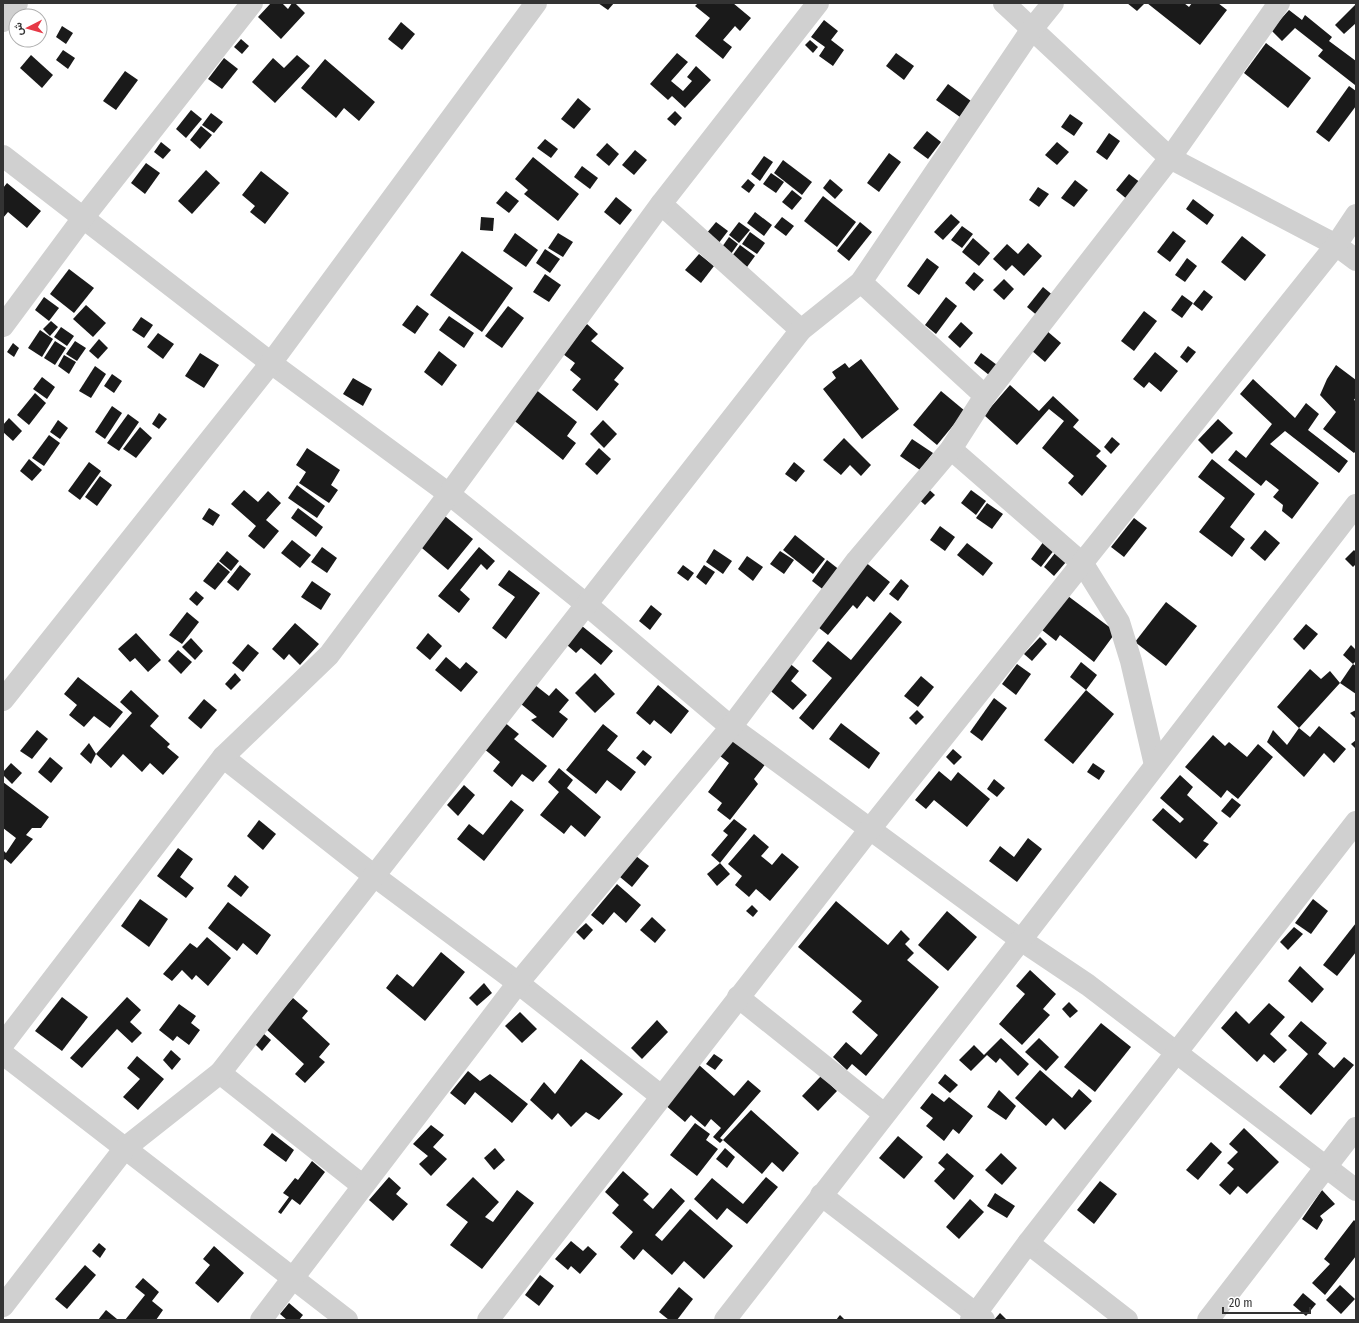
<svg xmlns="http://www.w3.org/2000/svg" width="1359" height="1323" font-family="'Fira Sans Condensed',Vazirmatn,sans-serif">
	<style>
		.building { fill: #1a1a1a }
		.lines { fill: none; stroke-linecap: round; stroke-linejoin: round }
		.street { stroke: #d0d0d0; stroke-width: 22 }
	</style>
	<rect width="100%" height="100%" fill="#fff"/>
	<!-- building -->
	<g class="building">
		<path d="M271 3H282L288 9 292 3H295L305 13 281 39 258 17Z"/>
		<path d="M598 3H614L608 10Z"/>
		<path d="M698 3H733L751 18 740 31 735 26 723 40 732 47 723 59 695 36 710 18 695 6Z"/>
		<path d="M1127 3H1145L1137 11Z"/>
		<path d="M1147 3H1184L1189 7 1192 3H1218L1227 10 1200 45Z"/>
		<path d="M1356 4V23L1344 34 1335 25Z"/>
		<path d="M1289 10 1302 20 1305 15 1332 37 1329 41 1356 61 1355 85 1318 56 1323 50 1295 28 1282 41 1271 30Z"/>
		<path d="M824 20 838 31 831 40 844 50 833 66 819 56 825 47 811 37Z"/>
		<path d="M401 22 415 34 402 50 388 39Z"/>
		<path d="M62 26 73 33 66 44 56 37Z"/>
		<path d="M241 39 249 46 242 54 234 47Z"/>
		<path d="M810 40 818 47 813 53 805 45Z"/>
		<path d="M1266 43 1311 78 1288 108 1244 73Z"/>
		<path d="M63 50 75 58 68 69 56 60Z"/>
		<path d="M677 53 688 62 671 81 683 91 692 81 687 77 696 66 711 80 685 108 672 96 668 100 650 84Z"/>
		<path d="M896 53 914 66 904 80 886 66Z"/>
		<path d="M31 55 53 75 42 88 20 68Z"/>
		<path d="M297 55 310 66 275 103 252 82 273 58 284 68Z"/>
		<path d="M224 58 238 69 222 89 208 79Z"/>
		<path d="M325 59 375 102 359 121 344 108 336 118 301 88Z"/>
		<path d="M125 71 138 80 116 110 103 101Z"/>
		<path d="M948 84 971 101 960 117 936 100Z"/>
		<path d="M1349 86 1356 91V106L1329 142 1316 132Z"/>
		<path d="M578 98 591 109 574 129 561 119Z"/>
		<path d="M191 110 202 119 186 138 176 129Z"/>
		<path d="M675 111 682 118 675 126 667 119Z"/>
		<path d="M211 113 223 122 214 133 202 125Z"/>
		<path d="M1070 114 1083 123 1074 136 1061 127Z"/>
		<path d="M201 126 212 135 200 149 190 140Z"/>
		<path d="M927 131 941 142 928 159 913 148Z"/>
		<path d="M1109 133 1120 141 1107 160 1096 152Z"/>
		<path d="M545 139 558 149 551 158 537 148Z"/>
		<path d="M161 142 171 150 163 159 154 152Z"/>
		<path d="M1057 142 1069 152 1057 165 1045 155Z"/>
		<path d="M607 143 619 154 609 166 596 155Z"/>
		<path d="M635 150 647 160 634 175 622 165Z"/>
		<path d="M889 153 901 162 879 192 867 183Z"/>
		<path d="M764 156 773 162 760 181 751 174Z"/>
		<path d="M533 157 579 194 558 221 524 194 528 190 515 179Z"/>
		<path d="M783 160 812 182 802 195 774 173Z"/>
		<path d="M146 163 160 173 145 194 131 183Z"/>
		<path d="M582 166 598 178 590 189 574 177Z"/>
		<path d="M206 170 220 183 192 214 178 201Z"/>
		<path d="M261 171 289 193 265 224 250 212 255 206 242 195Z"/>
		<path d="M771 173 784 182 776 193 763 184Z"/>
		<path d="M1129 174 1141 183 1128 200 1116 190Z"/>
		<path d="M748 179 755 185 749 193 741 187Z"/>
		<path d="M830 179 843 190 835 199 823 188Z"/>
		<path d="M1075 180 1088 190 1074 207 1061 198Z"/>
		<path d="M7 183 41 211 27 228 8 212 3 218V188Z"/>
		<path d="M1038 187 1049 194 1039 207 1029 200Z"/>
		<path d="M792 190 802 198 792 210 782 202Z"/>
		<path d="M506 191 519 201 509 213 496 203Z"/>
		<path d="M823 196 856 222 837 247 804 221Z"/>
		<path d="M616 197 632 210 620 225 604 212Z"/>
		<path d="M1193 199 1214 215 1207 225 1186 209Z"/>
		<path d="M755 212 772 225 764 236 747 223Z"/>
		<path d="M951 214 960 222 943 240 934 232Z"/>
		<path d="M481 217 494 218 493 231 480 230Z"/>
		<path d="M782 217 794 226 786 236 774 227Z"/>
		<path d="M716 222 728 231 718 244 706 234Z"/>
		<path d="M739 222 750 230 739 243 729 235Z"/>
		<path d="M860 222 872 232 849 261 837 251Z"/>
		<path d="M962 226 973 234 962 248 951 240Z"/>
		<path d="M1173 231 1186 241 1170 262 1157 252Z"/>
		<path d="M750 232 765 243 757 254 742 244Z"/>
		<path d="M515 233 538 250 526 267 503 251Z"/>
		<path d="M558 233 573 242 563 257 548 248Z"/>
		<path d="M1242 236 1266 255 1245 281 1221 262Z"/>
		<path d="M729 237 738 244 731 254 722 247Z"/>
		<path d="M973 238 990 253 979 266 962 252Z"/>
		<path d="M1028 243 1042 256 1024 276 1012 265 1006 271 993 259 1007 244 1018 254Z"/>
		<path d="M740 245 755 256 747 267 732 256Z"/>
		<path d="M545 249 560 259 550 273 536 263Z"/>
		<path d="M462 251 513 288 482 332 430 295Z"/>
		<path d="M699 254 714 266 701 283 685 270Z"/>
		<path d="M927 258 939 267 919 295 907 286Z"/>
		<path d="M1187 258 1197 266 1185 282 1175 275Z"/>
		<path d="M69 269 94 288 74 313 50 294Z"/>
		<path d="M974 272 984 280 974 291 965 283Z"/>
		<path d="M545 274 561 285 549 302 533 292Z"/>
		<path d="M1004 279 1014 289 1004 300 993 290Z"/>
		<path d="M1043 287 1055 297 1039 317 1027 307Z"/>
		<path d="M1204 290 1213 297 1202 311 1193 304Z"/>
		<path d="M1182 295 1193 303 1182 318 1171 310Z"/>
		<path d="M44 297 59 308 49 321 35 310Z"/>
		<path d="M946 297 957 306 936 334 925 325Z"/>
		<path d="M86 305 106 323 93 337 73 319Z"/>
		<path d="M417 305 429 314 415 334 402 325Z"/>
		<path d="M508 306 524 318 502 348 485 336Z"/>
		<path d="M1144 311 1157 321 1134 351 1121 341Z"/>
		<path d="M449 316 474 333 464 348 439 330Z"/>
		<path d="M141 317 153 325 144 338 132 330Z"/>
		<path d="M51 321 58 327 50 336 43 329Z"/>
		<path d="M961 322 973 333 960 348 948 337Z"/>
		<path d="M587 324 598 334 591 341 624 368 614 380 619 384 597 411 572 390 581 379 570 370 575 363 563 354Z"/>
		<path d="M61 327 74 336 67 346 54 337Z"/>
		<path d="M40 330 53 339 42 357 28 348Z"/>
		<path d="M1047 331 1061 343 1045 362 1031 350Z"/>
		<path d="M158 333 174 344 163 359 147 347Z"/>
		<path d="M99 339 108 348 98 359 89 351Z"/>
		<path d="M55 341 66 348 55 365 44 358Z"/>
		<path d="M75 341 86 348 77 361 66 354Z"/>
		<path d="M13 343 19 348 14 357 7 352Z"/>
		<path d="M1188 346 1196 352 1187 363 1180 357Z"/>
		<path d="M439 351 457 365 442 386 424 372Z"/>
		<path d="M1155 352 1178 371 1161 392 1149 382 1144 388 1133 379Z"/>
		<path d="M200 353 219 365 204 388 185 376Z"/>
		<path d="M981 353 997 365 989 375 974 363Z"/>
		<path d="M64 355 76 362 69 374 58 366Z"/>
		<path d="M861 359 899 409 862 439 823 389 836 378 832 372 845 363 849 368Z"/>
		<path d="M1336 365 1356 380V397L1354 400 1356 401V451L1354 453 1323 429 1336 412 1320 395 1327 379Z"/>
		<path d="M95 366 106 374 91 398 79 391Z"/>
		<path d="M112 374 122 381 114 393 104 386Z"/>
		<path d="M42 377 55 387 47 399 33 389Z"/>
		<path d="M353 378 372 389 363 406 343 394Z"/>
		<path d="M1253 379 1295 418 1306 403 1319 414 1308 430 1348 461 1339 473 1285 431 1270 444 1319 483 1292 519 1282 511 1283 505 1273 497 1279 490 1266 480 1261 486 1228 460 1236 450 1246 458 1272 424 1240 394Z"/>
		<path d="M1010 385 1039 411 1053 396 1079 420 1073 427 1101 451 1096 456 1107 466 1082 496 1068 483 1074 476 1042 448 1064 421 1049 409 1017 445 984 415Z"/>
		<path d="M535 389 577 422 567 436 576 443 563 460 511 418Z"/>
		<path d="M941 391 965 411 937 445 913 425Z"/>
		<path d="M35 393 46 403 29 425 17 415Z"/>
		<path d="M112 406 122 413 105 439 95 432Z"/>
		<path d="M159 413 167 419 159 429 152 424Z"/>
		<path d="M128 414 139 422 119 451 107 443Z"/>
		<path d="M9 418 22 431 13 441 3 432V425Z"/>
		<path d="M1218 419 1233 433 1212 454 1198 440Z"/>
		<path d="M58 420 68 428 60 439 50 432Z"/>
		<path d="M603 420 617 434 604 448 590 434Z"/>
		<path d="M140 427 152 438 136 458 123 449Z"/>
		<path d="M49 435 60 443 44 466 32 458Z"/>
		<path d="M1112 437 1120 444 1111 454 1104 447Z"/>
		<path d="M844 438 871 465 861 476 850 465 841 475 823 460Z"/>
		<path d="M912 439 933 453 920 470 900 456Z"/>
		<path d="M307 448 340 470 331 485 338 490 329 503 299 483 306 472 296 465Z"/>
		<path d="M599 448 611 459 597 475 585 464Z"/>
		<path d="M29 459 42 470 32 481 20 471Z"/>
		<path d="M1212 459 1255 494 1230 527 1245 539 1232 557 1199 532 1225 498 1198 477Z"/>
		<path d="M89 462 101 471 80 500 68 491Z"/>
		<path d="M794 462 805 471 796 482 785 474Z"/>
		<path d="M100 476 112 485 97 506 85 497Z"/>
		<path d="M297 485 325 506 317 518 288 498Z"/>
		<path d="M924 485 935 495 925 505 915 496Z"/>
		<path d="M244 490 258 502 268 491 281 503 266 520 279 531 264 549 248 536 256 526 231 504Z"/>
		<path d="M971 490 986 501 976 515 961 503Z"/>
		<path d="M987 503 1003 514 992 529 976 518Z"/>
		<path d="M209 508 220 515 213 526 202 519Z"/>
		<path d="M298 508 323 527 316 537 291 518Z"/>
		<path d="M440 512 473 539 448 570 416 543Z"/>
		<path d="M1134 518 1147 528 1124 557 1111 547Z"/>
		<path d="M940 526 955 537 945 551 930 540Z"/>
		<path d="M1265 530 1280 543 1265 561 1250 548Z"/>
		<path d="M795 535 825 559 813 574 783 550Z"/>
		<path d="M292 540 311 555 300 568 281 553Z"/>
		<path d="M1044 541 1055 549 1041 567 1031 559Z"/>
		<path d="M967 543 993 563 983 576 957 555Z"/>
		<path d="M322 547 337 558 327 573 311 562Z"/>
		<path d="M479 547 495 561 487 570 481 564 460 590 470 599 459 613 438 596Z"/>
		<path d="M714 549 732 561 723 574 706 562Z"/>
		<path d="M1354 550 1356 552V564L1353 567 1345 559Z"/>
		<path d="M227 551 239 561 231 571 219 561Z"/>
		<path d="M780 551 794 560 784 574 770 564Z"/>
		<path d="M1055 553 1066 562 1054 576 1044 567Z"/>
		<path d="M747 556 763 567 753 581 738 569Z"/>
		<path d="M827 560 841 571 825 591 812 581Z"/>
		<path d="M864 561 890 582 874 602 867 596 857 609 853 605 828 635 814 624Z"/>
		<path d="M218 562 230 572 215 590 203 581Z"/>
		<path d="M240 565 251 574 238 591 227 582Z"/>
		<path d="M683 565 694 573 688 581 677 573Z"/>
		<path d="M704 565 715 572 706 585 696 577Z"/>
		<path d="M509 570 540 593 506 639 492 628 515 597 498 585Z"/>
		<path d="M901 579 909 586 898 601 889 594Z"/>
		<path d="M312 581 331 594 321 610 301 597Z"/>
		<path d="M196 591 204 598 197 606 189 599Z"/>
		<path d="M1068 596 1116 632 1094 662 1060 635 1056 641 1042 630Z"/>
		<path d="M1166 602 1197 626 1166 666 1135 642Z"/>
		<path d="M651 605 662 614 650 630 639 621Z"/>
		<path d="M187 612 199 622 182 644 169 635Z"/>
		<path d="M890 612 902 622 813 730 799 718 832 678 812 661 828 641 851 660Z"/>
		<path d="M295 623 319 644 300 665 289 654 284 660 272 649Z"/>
		<path d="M1306 624 1318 634 1304 650 1293 639Z"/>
		<path d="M582 626 613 651 601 665 581 648 576 653 567 645Z"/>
		<path d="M136 633 161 660 148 672 135 658 130 662 118 649Z"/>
		<path d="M428 633 442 646 430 660 416 648Z"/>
		<path d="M1040 637 1047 644 1032 661 1024 654Z"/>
		<path d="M191 638 203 651 195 660 182 647Z"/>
		<path d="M248 644 259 653 243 672 232 663Z"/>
		<path d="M1351 645 1356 650V661L1353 664 1343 655Z"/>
		<path d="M178 650 192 662 181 674 168 661Z"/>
		<path d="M446 657 460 669 466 662 478 672 461 692 435 670Z"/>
		<path d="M788 662 799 671 791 681 807 695 793 710 766 687Z"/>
		<path d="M1081 662 1097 675 1086 690 1070 677Z"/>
		<path d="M1017 664 1031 674 1016 695 1002 684Z"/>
		<path d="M1353 664 1356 666V694L1340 683Z"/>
		<path d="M1310 669 1321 679 1330 671 1340 683 1299 728 1310 737 1319 726 1346 749 1334 763 1324 753 1304 777 1267 742 1273 730 1287 745 1299 728 1277 707Z"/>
		<path d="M235 673 241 680 231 690 225 684Z"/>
		<path d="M595 673 615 694 595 713 575 693Z"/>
		<path d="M921 676 934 687 918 707 904 696Z"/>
		<path d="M78 677 123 712 110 728 94 716 84 727 69 715 77 705 64 694Z"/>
		<path d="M535 685 549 696 556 688 569 700 559 712 568 719 553 738 531 720 537 717 521 704Z"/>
		<path d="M658 685 689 711 671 734 654 720 650 725 636 713Z"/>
		<path d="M131 690 159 716 150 726 170 744 167 747 179 757 163 775 150 763 142 772 123 754 111 768 96 754 132 713 120 702Z"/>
		<path d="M1086 690 1114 714 1073 764 1044 740Z"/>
		<path d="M994 698 1007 708 982 741 970 732Z"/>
		<path d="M204 699 217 710 201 729 188 718Z"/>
		<path d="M917 710 924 717 916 725 909 718Z"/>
		<path d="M1356 710V719L1350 713Z"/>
		<path d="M504 722 519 734 514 739 547 766 533 782 522 774 512 787 493 771 500 762 483 748Z"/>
		<path d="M841 723 880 753 869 769 829 739Z"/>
		<path d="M603 724 618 736 607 750 636 772 621 791 607 780 596 794 566 770Z"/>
		<path d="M37 730 48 739 32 759 20 751Z"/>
		<path d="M1213 735 1225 746 1229 742 1247 757 1258 744 1273 757 1238 799 1227 790 1221 798 1185 767Z"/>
		<path d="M734 737 767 762 754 779 758 784 730 820 717 810 722 803 708 792 729 763 720 756Z"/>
		<path d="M1356 740V749L1351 744Z"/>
		<path d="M89 743 96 754 91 764 80 754Z"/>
		<path d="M953 749 962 757 954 765 946 757Z"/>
		<path d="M643 750 652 757 645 766 636 758Z"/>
		<path d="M50 757 63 768 51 783 38 772Z"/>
		<path d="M11 763 22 773 12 784 3 775V772Z"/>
		<path d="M1093 763 1105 771 1099 780 1087 772Z"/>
		<path d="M559 768 573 780 567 788 601 817 585 837 571 825 564 834 540 815 559 792 548 782Z"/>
		<path d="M939 771 951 781 958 772 990 799 967 827 934 800 926 809 915 800Z"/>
		<path d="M1180 775 1193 787 1187 795 1218 823 1203 841 1209 844 1196 859 1152 820 1163 808 1180 823 1184 819 1160 798Z"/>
		<path d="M994 779 1005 788 997 797 987 789Z"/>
		<path d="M3 782 49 817 41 828H32L26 835 33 839 11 864 5 859 3 862V850L6 853 16 838 3 828Z"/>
		<path d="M464 785 475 795 458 816 447 805Z"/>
		<path d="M1232 798 1241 805 1230 818 1221 811Z"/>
		<path d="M511 800 524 810 484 861 457 839 469 824 483 835Z"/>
		<path d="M734 819 747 829 720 863 711 855 728 835 723 831Z"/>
		<path d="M259 820 276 834 263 850 247 836Z"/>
		<path d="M754 834 769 847 761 856 772 865 782 853 799 867 770 901 756 889 749 897 735 885 742 876 728 864Z"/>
		<path d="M1028 838 1042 849 1017 882 989 861 1000 846 1014 857Z"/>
		<path d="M178 848 193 859 180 877 194 888 186 898 157 876Z"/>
		<path d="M636 856 649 866 632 887 620 877Z"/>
		<path d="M720 863 730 874 717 886 707 874Z"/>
		<path d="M235 875 249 887 241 897 227 886Z"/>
		<path d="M617 884 641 905 626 923 614 912 603 925 591 915Z"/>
		<path d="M140 899 168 919 149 947 121 926Z"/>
		<path d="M1313 899 1328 911 1311 934 1295 923Z"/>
		<path d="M836 901 888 945 901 930 910 939 905 944 914 953 907 960 939 987 866 1076 852 1064 847 1070 833 1057 846 1042 861 1055 878 1035 852 1012 862 1001 798 947Z"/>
		<path d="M228 902 271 935 257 955 243 943 237 951 208 928Z"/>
		<path d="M752 905 758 911 753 917 746 911Z"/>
		<path d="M947 911 977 937 948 971 918 945Z"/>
		<path d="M652 917 666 930 655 943 640 930Z"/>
		<path d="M586 923 593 930 584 940 576 932Z"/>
		<path d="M1356 923V952L1337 976 1323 965Z"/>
		<path d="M1294 927 1303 934 1288 950 1280 942Z"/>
		<path d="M207 937 231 958 208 986 196 975 192 980 182 970 172 981 163 974 190 943 197 948Z"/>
		<path d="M441 952 465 972 425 1021 386 988 397 974 413 987Z"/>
		<path d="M1300 966 1324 989 1312 1003 1288 981Z"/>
		<path d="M1030 970 1056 994 1043 1009 1050 1015 1022 1045 999 1024 1025 994 1016 986Z"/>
		<path d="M484 983 492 993 477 1006 469 998Z"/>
		<path d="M62 997 88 1017 62 1051 35 1031Z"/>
		<path d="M127 997 141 1010 130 1022 142 1033 132 1043 117 1029 82 1068 70 1058Z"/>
		<path d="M293 998 308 1011 302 1018 330 1044 319 1057 325 1062 305 1083 295 1074 304 1064 265 1028Z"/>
		<path d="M1069 1002 1078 1011 1070 1018 1062 1009Z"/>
		<path d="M1269 1003 1285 1017 1270 1034 1287 1050 1274 1063 1264 1054 1257 1062 1221 1028 1236 1011 1249 1024Z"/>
		<path d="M179 1004 196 1016 191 1023 200 1030 189 1045 177 1036 173 1041 159 1030Z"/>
		<path d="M520 1012 537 1029 522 1043 505 1026Z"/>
		<path d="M657 1020 668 1032 642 1059 631 1048Z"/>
		<path d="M1301 1021 1327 1043 1318 1054 1334 1068 1344 1057 1354 1065 1311 1115 1279 1087 1308 1054 1288 1036Z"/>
		<path d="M1101 1023 1131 1047 1095 1092 1064 1067Z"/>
		<path d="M264 1034 271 1040 262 1051 255 1044Z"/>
		<path d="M1001 1038 1029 1064 1018 1076 1000 1058 996 1063 987 1055 971 1071 959 1060 974 1045 984 1055Z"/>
		<path d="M1039 1038 1059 1057 1046 1071 1025 1052Z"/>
		<path d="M171 1050 181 1059 172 1070 163 1060Z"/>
		<path d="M714 1054 723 1060 715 1070 706 1064Z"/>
		<path d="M137 1056 164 1079 138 1110 123 1097 140 1079 127 1068Z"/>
		<path d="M581 1059 623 1094 599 1120 586 1112 571 1127 558 1113 552 1120 530 1100 544 1082 555 1094Z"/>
		<path d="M699 1065 734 1096 748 1080 761 1091 720 1138 723 1140 720 1143 713 1137 721 1128 711 1119 705 1127 691 1115 685 1122 664 1104Z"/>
		<path d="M1040 1070 1072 1098 1079 1089 1092 1101 1065 1130 1053 1118 1046 1126 1015 1098Z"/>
		<path d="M468 1071 480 1081 490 1074 528 1104 512 1123 475 1092 465 1105 450 1093Z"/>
		<path d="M945 1074 958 1085 950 1093 938 1083Z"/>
		<path d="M821 1076 837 1091 818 1111 802 1096Z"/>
		<path d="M999 1090 1016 1106 1006 1120 987 1107Z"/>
		<path d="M932 1093 944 1102 949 1097 973 1116 959 1134 953 1129 944 1141 926 1126 933 1118 920 1108Z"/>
		<path d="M751 1110 799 1153 783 1172 772 1162 762 1174 723 1140Z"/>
		<path d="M695 1123 710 1134 706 1140 718 1149 697 1176 670 1155Z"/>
		<path d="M431 1125 444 1135 433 1147 447 1159 431 1176 419 1164 428 1156 413 1144Z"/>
		<path d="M1244 1128 1279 1162 1247 1194 1238 1186 1230 1195 1219 1185 1234 1169 1227 1163 1238 1152 1229 1144Z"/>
		<path d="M272 1133 294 1150 286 1162 263 1145Z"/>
		<path d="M898 1136 923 1157 904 1179 879 1158Z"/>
		<path d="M1211 1142 1222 1152 1198 1180 1186 1170Z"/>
		<path d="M495 1148 505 1160 494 1170 484 1158Z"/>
		<path d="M725 1148 735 1157 727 1168 716 1159Z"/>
		<path d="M947 1153 974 1176 954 1200 934 1181 945 1169 938 1163Z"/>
		<path d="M1001 1153 1017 1168 1002 1185 985 1170Z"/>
		<path d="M312 1161 325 1172 300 1205 292 1199 281 1214 278 1212 289 1197 283 1193 295 1178 298 1180Z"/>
		<path d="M623 1171 649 1194 643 1200 653 1209 671 1188 685 1201 655 1235 662 1241 690 1209 733 1246 704 1279 684 1261 672 1275 643 1249 634 1260 620 1247 633 1232 612 1213 619 1205 605 1192Z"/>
		<path d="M389 1177 401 1188 396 1194 408 1204 393 1221 369 1200Z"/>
		<path d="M473 1177 499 1202 485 1217 493 1222 517 1190 534 1203 482 1269 450 1245 468 1222 446 1205Z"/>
		<path d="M766 1177 778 1187 747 1224 727 1208 717 1220 694 1199 712 1178 743 1204Z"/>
		<path d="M1100 1181 1117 1194 1094 1224 1077 1210Z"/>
		<path d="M1322 1190 1335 1204 1320 1216 1323 1220 1317 1230 1302 1219Z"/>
		<path d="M995 1193 1015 1206 1007 1218 987 1206Z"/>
		<path d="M970 1199 984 1212 959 1239 946 1227Z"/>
		<path d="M1354 1220 1356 1222V1256L1325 1295 1312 1283 1330 1264 1324 1259Z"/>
		<path d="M571 1241 583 1251 588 1246 597 1254 580 1274 571 1266 568 1270 555 1259Z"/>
		<path d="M99 1243 106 1249 100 1258 92 1251Z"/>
		<path d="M214 1246 244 1273 218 1303 195 1283 210 1265 203 1259Z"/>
		<path d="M85 1265 96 1275 67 1309 55 1299Z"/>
		<path d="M540 1275 554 1286 539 1306 525 1295Z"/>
		<path d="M143 1278 159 1292 152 1301 163 1310 156 1320H125L145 1295 135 1287Z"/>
		<path d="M1340 1285 1355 1299 1341 1314 1326 1300Z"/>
		<path d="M679 1287 693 1299 677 1320H669L659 1312Z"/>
		<path d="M1303 1293 1316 1304 1306 1316 1293 1305Z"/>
		<path d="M289 1303 303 1315 299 1320H287L280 1314Z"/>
		<path d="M106 1310 117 1319 116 1320H98Z"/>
		<path d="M1000 1313 1007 1320H994Z"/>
		<path d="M840 1315 845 1320H836Z"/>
	</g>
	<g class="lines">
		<!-- street -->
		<g class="street">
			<path d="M1004 3 1170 158 1336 245 1356 260"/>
			<path d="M3 21 17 3"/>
			<path d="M3 156 271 363 449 494 587 605 731 727 1021 940 1088 985 1356 1190"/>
			<path d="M661 204 801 330"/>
			<path d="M861 282 985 396"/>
			<path d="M3 326 83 218 252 3"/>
			<path d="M951 449 1083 564 1119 622 1131 661 1155 765"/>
			<path d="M3 700 271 363 536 3"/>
			<path d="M223 757 373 875 518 983 661 1096"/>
			<path d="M738 997 884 1114"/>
			<path d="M3 1044 223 757 329 655 449 494 661 204 818 3"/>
			<path d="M3 1054 347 1320"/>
			<path d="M220 1073 363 1186"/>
			<path d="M821 1195 984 1320"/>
			<path d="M1028 1243 1127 1320"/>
			<path d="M3 1306 125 1148 220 1073 801 330 861 282 1032 29 1053 3"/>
			<path d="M261 1320 518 983 731 727 857 560 951 449 985 396 1170 158 1279 3"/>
			<path d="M488 1320 870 829 1336 245 1356 215"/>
			<path d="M725 1320 1021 940 1356 505"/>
			<path d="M971 1320 1028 1243 1356 822"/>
			<path d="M1208 1320 1356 1128"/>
		</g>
	</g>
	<!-- border -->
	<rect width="1359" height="1323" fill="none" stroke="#333333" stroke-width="8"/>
	<!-- north arrow -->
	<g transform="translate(28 28) rotate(264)"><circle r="19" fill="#ffffff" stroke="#adadad"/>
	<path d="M0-3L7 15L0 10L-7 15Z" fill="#e63946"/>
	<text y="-6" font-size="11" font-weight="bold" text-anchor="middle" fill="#333333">ش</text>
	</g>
	<!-- scale -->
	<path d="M1223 1307v6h87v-6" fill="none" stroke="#333333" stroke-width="2"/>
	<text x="1229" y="1307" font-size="12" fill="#333333" stroke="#ffffff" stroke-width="3" paint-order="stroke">20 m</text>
</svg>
